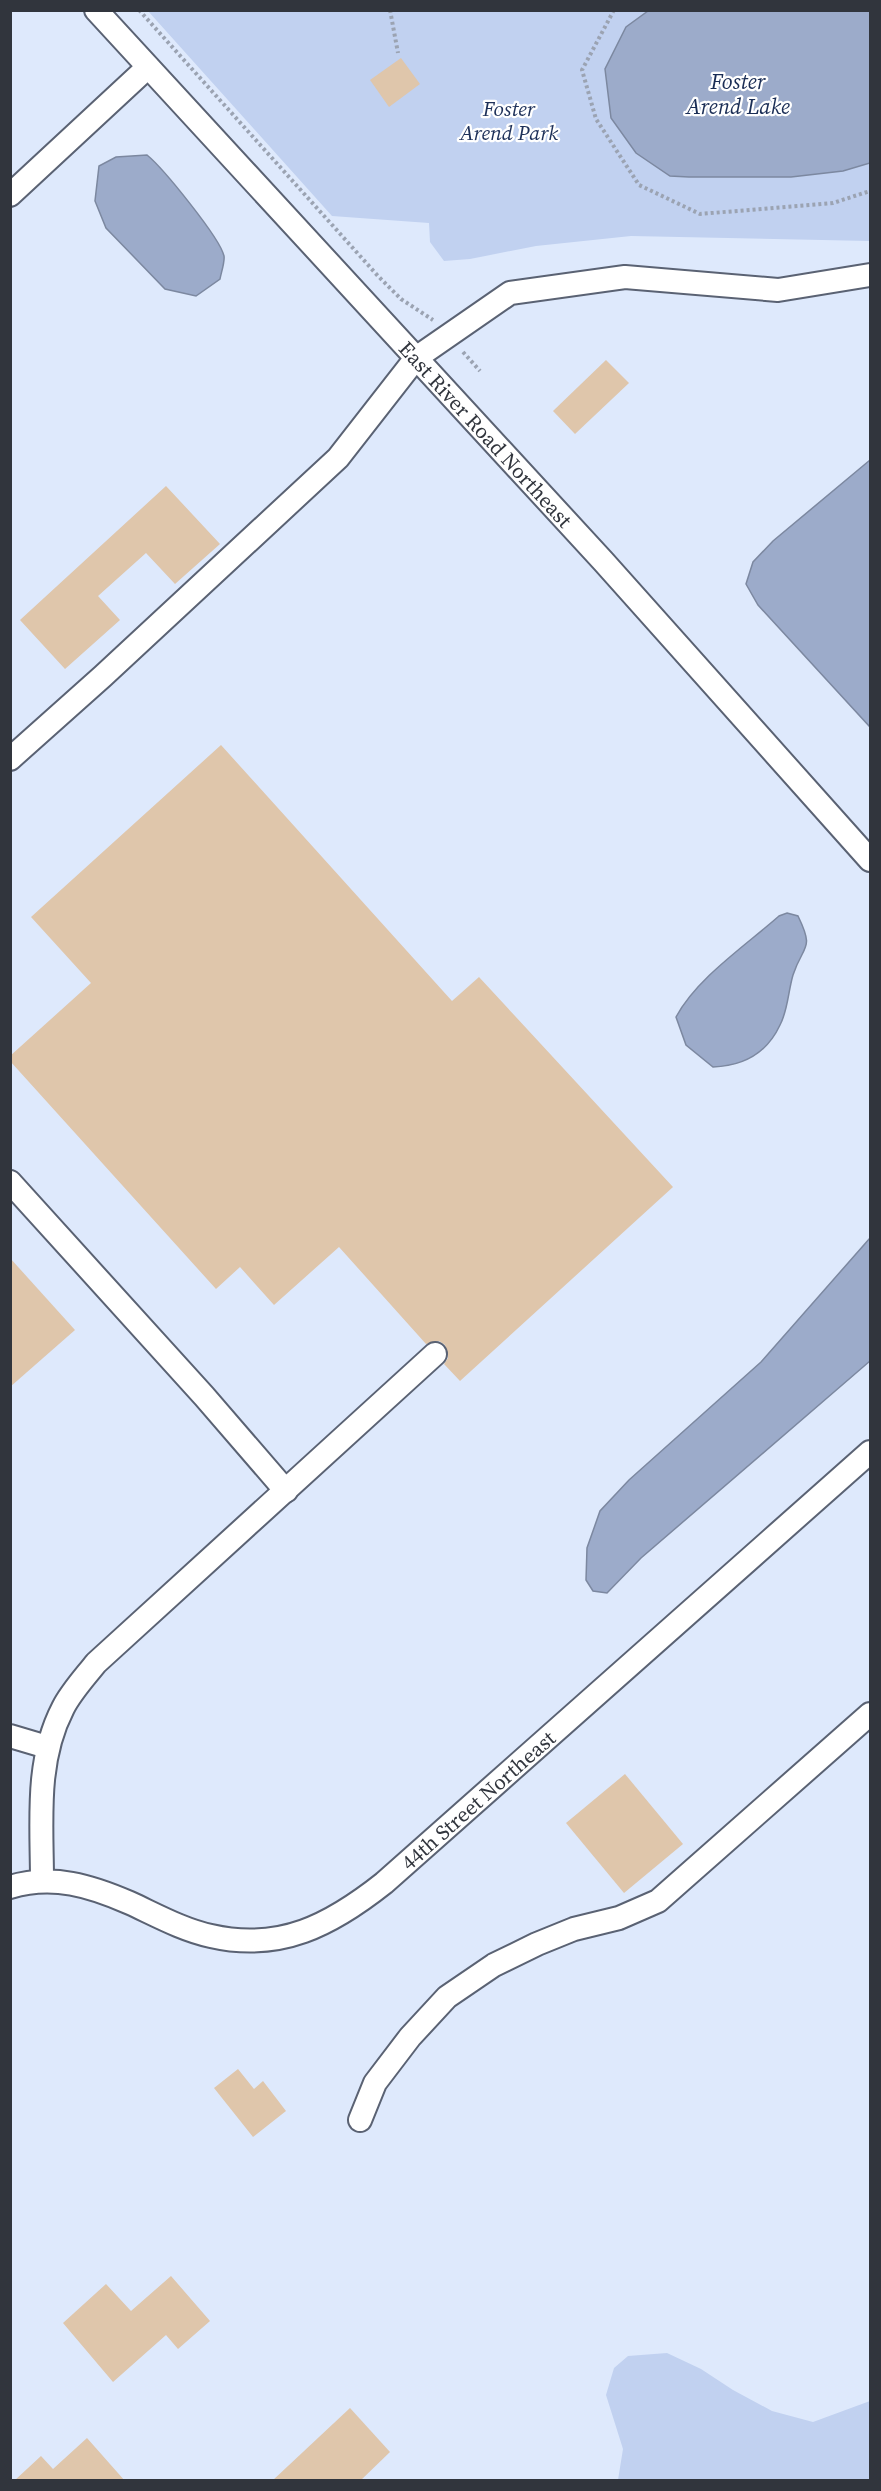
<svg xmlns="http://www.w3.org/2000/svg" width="881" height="2491" font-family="'Source Serif 4',serif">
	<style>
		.green { fill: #c1d1f0 }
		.water { fill: #9cabca; stroke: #7c88a0; stroke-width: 1.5 }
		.building { fill: #dfc6ab }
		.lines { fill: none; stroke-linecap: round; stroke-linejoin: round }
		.minor-casing { stroke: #5a6273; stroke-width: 26 }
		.path { stroke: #9ba3b2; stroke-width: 4; stroke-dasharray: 3 3; stroke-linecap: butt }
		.minor { stroke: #fff; stroke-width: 22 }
		.labels { text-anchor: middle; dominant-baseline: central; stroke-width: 4.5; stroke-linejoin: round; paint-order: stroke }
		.park-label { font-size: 21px; font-style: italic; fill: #1d3059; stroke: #fff }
		.street-label { font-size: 21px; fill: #31353d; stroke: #fff }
		.water-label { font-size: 22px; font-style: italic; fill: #1a2d55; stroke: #fff }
	</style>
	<rect width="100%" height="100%" fill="#dee9fc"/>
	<!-- green -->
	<g class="green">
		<path d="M148 11H870V241L631 236 536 246 470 259 444 261 430 242 429 223 332 216Z"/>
		<path d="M667 2353 701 2369 733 2390 772 2411 813 2422 870 2401V2480H618L623 2449 606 2395 614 2368 628 2356Z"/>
	</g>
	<!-- water -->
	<g class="water">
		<path d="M648 11H870V163L843 171 791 177H689L670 176 636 153 611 118 605 69 626 27Z"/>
		<path d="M147 155C163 168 220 238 224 256 225 262 221 273 220 279L196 296 165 289 106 228 95 201 99 166 116 157Z"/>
		<path d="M870 460V727L758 605 746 584 753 562 773 541Z"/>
		<path d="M787 913 798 916C815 951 803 944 793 975 788 992 788 1010 780 1025 767 1053 743 1066 713 1067L686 1045 676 1017C697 978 745 946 779 916Z"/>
		<path d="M870 1238V1361L641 1558 607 1593 593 1591 586 1580 587 1548 600 1511 629 1480 761 1362Z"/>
	</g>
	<!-- building -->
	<g class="building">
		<path d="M401 58 420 84 389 107 370 80Z"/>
		<path d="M606 360 629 383 575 434 553 411Z"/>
		<path d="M166 486 220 544 175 584 146 553 98 596 120 620 65 669 20 620Z"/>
		<path d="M221 745 452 1001 479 977 673 1187 460 1381 444 1364 448 1358 445 1345 439 1341 426 1344 339 1247 274 1305 240 1267 216 1289 10 1061V1056L91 983 31 917Z"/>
		<path d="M10 1258 75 1330 10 1387Z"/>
		<path d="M625 1774 683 1844 624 1893 566 1823Z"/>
		<path d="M238 2069 254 2089 263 2081 286 2111 253 2137 214 2088Z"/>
		<path d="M171 2276 210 2321 178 2349 166 2335 113 2382 63 2323 106 2284 131 2311Z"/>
		<path d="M350 2408 390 2452 360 2481H272Z"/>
		<path d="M87 2438 125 2481H14L41 2456 53 2469Z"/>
	</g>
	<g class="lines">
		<!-- minor casing -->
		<g class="minor-casing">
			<g id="minor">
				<path id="s1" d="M96 10 603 561 870 860"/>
				<path d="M10 195 148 67"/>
				<path d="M10 759 103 676 338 458 416 358 510 293 625 277 778 290 870 275"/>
				<path d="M10 1182 204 1396 286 1491"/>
				<path d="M10 1736 47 1747"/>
				<path d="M42 1881C42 1822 35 1762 63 1708 71 1692 85 1677 96 1663L435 1354"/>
				<path id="s2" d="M10 1887C53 1874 91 1886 130 1903 156 1915 183 1930 211 1936 280 1952 331 1925 384 1883L870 1452"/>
				<path d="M360 2120 375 2083 410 2037 447 1997 494 1965 537 1944 574 1929 619 1918 658 1901 870 1714"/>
			</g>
		</g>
		<!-- path -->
		<g class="path">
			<path d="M139 10 378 276 401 299 433 320"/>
			<path d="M390 10 398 53"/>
			<path d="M614 10 582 70 596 119 639 185 700 214 833 203 870 191"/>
			<path d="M463 352 480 371"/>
		</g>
		<!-- minor -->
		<use href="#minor" class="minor"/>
	</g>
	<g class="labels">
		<!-- park labels -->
		<g class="park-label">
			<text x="509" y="108">Foster<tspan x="509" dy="24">Arend Park</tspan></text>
		</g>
		<!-- street labels -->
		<g class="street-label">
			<text stroke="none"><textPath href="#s1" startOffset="576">East River Road Northeast</textPath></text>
			<text stroke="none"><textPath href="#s2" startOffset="525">44th Street Northeast</textPath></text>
		</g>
		<!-- water labels -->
		<g class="water-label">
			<text x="738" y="81">Foster<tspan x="738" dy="25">Arend Lake</tspan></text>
		</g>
	</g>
	<!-- border -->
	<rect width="881" height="2491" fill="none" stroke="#31353d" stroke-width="24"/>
</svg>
